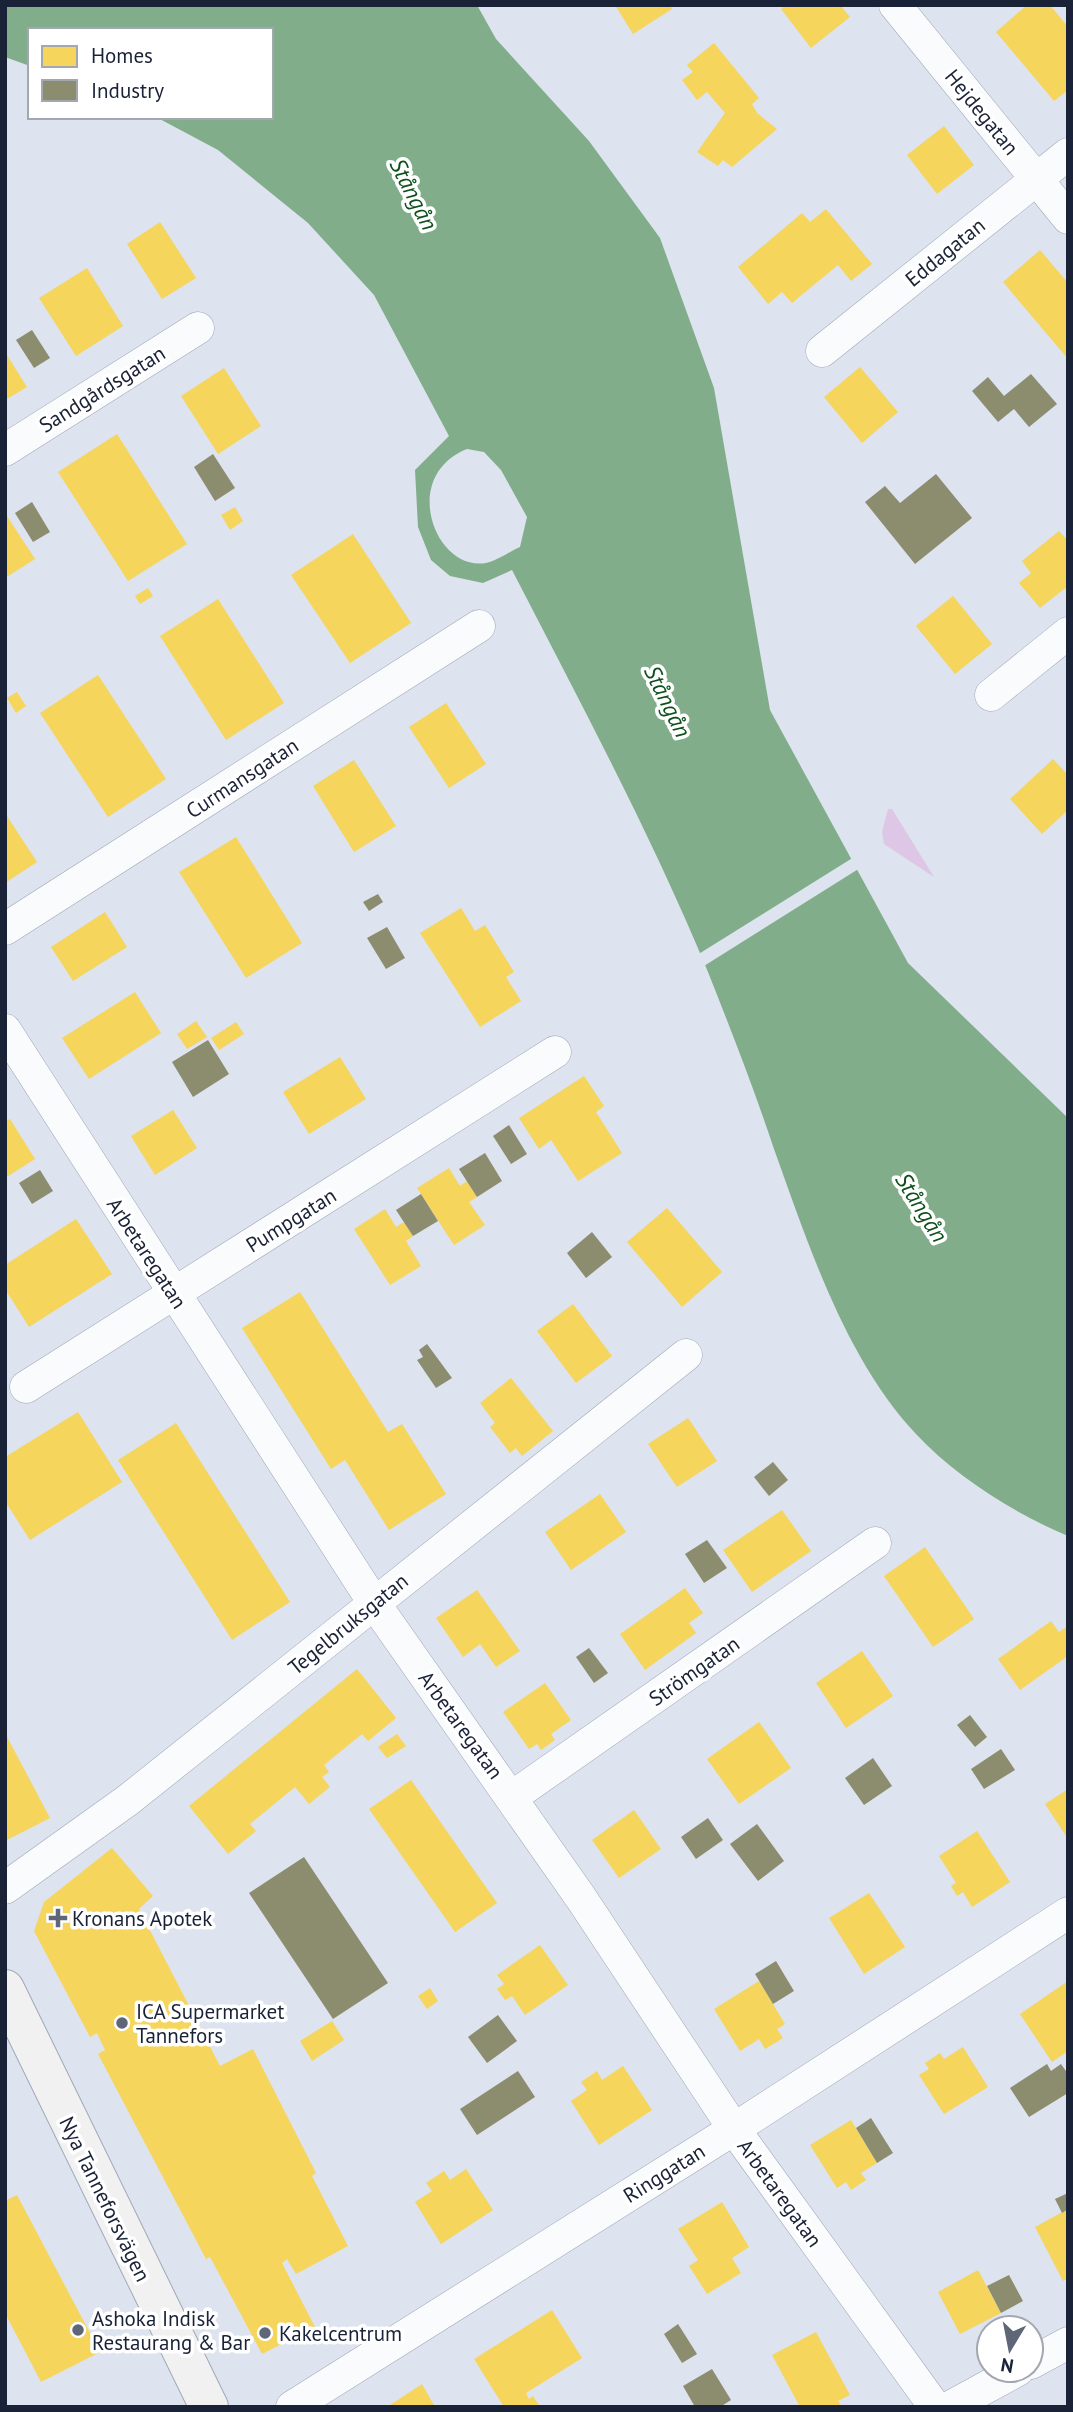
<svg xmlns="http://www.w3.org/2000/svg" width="1073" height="2412" font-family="'PT Sans',sans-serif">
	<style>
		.green { fill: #dec6e6 }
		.water { fill: #81ad8a; fill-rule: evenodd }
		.pier { fill: #dde3ef }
		.homes { fill: #f6d55c }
		.industry { fill: #8c8c6e }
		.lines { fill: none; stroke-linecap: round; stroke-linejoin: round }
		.street-casing { stroke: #a0a7b6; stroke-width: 33 }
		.secondary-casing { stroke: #a0a7b6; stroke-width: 40 }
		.street { stroke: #fafbfd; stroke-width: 32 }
		.secondary { stroke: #f2f1f1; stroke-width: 38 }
		.poi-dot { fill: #5e6677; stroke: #fff; stroke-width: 2.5 }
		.labels { text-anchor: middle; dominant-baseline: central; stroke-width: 7; stroke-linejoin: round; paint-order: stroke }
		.street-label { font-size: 21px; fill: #192237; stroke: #fff }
		.poi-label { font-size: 21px; fill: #192237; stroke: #fff; text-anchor: start }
		.water-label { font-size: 23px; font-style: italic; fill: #0d501a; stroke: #fff }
	</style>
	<rect width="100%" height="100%" fill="#dde3ef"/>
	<!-- green -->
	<path class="green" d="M888 809H892L934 877 884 844 882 832Z"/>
	<!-- water -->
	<path class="water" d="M5 5H477L496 39 589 141 660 238 714 388 770 710 908 963 1068 1118V1536C1015 1514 955 1476 916 1434 845 1358 809 1246 774 1149 754 1089 731 1030 708 972 651 834 580 702 512 570L483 583 450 576 431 560 418 527 415 470 449 436 374 295 308 223 218 150 156 117H271V30H30V66L5 57ZM467 449 484 452 501 470 527 517 520 547C510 551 497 561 486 563 435 572 399 476 467 449Z"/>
	<!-- pier -->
	<path class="pier" d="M854 857 860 868 704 966 697 955Z"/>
	<!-- homes -->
	<g class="homes">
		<path d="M615 5H670L672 9 633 34Z"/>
		<path d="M786 5H840L850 17 811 48 781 9Z"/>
		<path d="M1027 5H1050L1068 27V90L1054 101 996 32Z"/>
		<path d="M714 43 759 98 752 104 757 113 777 129 732 167 723 160 718 166 697 152 725 113 707 92 697 100 682 80 693 72 687 65Z"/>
		<path d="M944 126 974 165 937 194 907 155Z"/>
		<path d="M826 209 872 264 851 281 838 265 792 303 782 292 768 304 738 267 802 213 810 222Z"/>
		<path d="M160 222 196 278 162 299 127 244Z"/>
		<path d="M1040 250 1068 283V359L1003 282Z"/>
		<path d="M87 268 123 326 76 356 39 298Z"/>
		<path d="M5 352 27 387 5 400Z"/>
		<path d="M860 367 898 412 862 443 824 397Z"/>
		<path d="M224 368 261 426 218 454 181 396Z"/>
		<path d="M117 434 187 544 128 581 58 472Z"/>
		<path d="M235 507 243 521 230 530 221 515Z"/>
		<path d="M5 513 35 559 5 578Z"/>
		<path d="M1059 531 1068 541V586L1040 608 1019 583 1031 573 1022 561Z"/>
		<path d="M353 534 411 623 350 663 291 575Z"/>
		<path d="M148 588 153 596 140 604 135 596Z"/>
		<path d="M953 596 992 644 955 674 916 626Z"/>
		<path d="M218 599 284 703 226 740 160 636Z"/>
		<path d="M98 675 166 779 108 817 40 713Z"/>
		<path d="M17 692 26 706 16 713 7 698Z"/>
		<path d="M446 703 486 764 449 788 409 727Z"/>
		<path d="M1053 759 1068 775V810L1042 834 1010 799Z"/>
		<path d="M354 760 396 826 354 852 313 786Z"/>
		<path d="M5 813 37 862 5 883Z"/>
		<path d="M236 837 302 943 246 978 179 872Z"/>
		<path d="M461 908 475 931 485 925 514 972 506 977 521 1001 480 1027 420 933Z"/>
		<path d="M105 912 127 947 73 981 51 947Z"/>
		<path d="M135 992 161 1033 89 1079 62 1038Z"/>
		<path d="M196 1021 207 1037 187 1049 177 1034Z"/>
		<path d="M236 1022 244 1034 219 1050 211 1038Z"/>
		<path d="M340 1057 366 1099 309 1134 283 1092Z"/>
		<path d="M584 1076 604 1106 596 1112 622 1153 578 1181 551 1140 539 1149 519 1118Z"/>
		<path d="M173 1110 197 1148 155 1175 131 1136Z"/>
		<path d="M10 1119 35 1159 5 1178V1122Z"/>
		<path d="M449 1168 460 1186 467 1181 477 1197 469 1202 485 1225 454 1245 417 1188Z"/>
		<path d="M667 1208 722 1272 682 1307 627 1242Z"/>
		<path d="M385 1209 396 1227 404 1222 413 1236 406 1241 421 1266 390 1285 354 1229Z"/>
		<path d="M76 1219 112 1274 29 1327 5 1289V1265Z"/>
		<path d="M300 1292 388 1432 402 1424 446 1494 389 1530 345 1460 331 1469 242 1328Z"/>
		<path d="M573 1304 612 1356 576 1383 537 1331Z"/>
		<path d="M511 1378 553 1431 522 1456 516 1448 510 1453 490 1427 495 1423 480 1403Z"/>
		<path d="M78 1412 122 1482 30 1540 5 1501V1457Z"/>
		<path d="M688 1418 717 1461 677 1487 648 1444Z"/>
		<path d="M176 1423 290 1602 232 1640 118 1460Z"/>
		<path d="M600 1494 626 1532 571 1570 545 1532Z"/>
		<path d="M782 1510 811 1551 752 1592 723 1550Z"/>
		<path d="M925 1547 974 1619 933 1647 884 1576Z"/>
		<path d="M685 1588 703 1613 689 1623 696 1633 645 1670 620 1634Z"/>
		<path d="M477 1590 520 1651 496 1667 480 1644 463 1657 436 1618Z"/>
		<path d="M1051 1621 1059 1632 1068 1626V1656L1020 1690 998 1659Z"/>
		<path d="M862 1651 893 1696 846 1728 816 1683Z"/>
		<path d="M357 1669 396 1718 368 1741 362 1734 324 1765 329 1772 322 1777 330 1787 309 1804 295 1787 250 1824 256 1831 228 1854 189 1806Z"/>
		<path d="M545 1683 571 1720 551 1734 555 1740 541 1750 537 1744 529 1749 503 1712Z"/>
		<path d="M759 1722 791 1768 739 1804 707 1759Z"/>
		<path d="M5 1733 50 1818 5 1841Z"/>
		<path d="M397 1734 406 1746 387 1758 378 1747Z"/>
		<path d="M411 1780 497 1903 455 1932 369 1809Z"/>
		<path d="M1068 1789V1839L1045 1804Z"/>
		<path d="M634 1810 661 1849 619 1878 592 1840Z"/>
		<path d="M977 1831 1010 1882 972 1907 963 1892 957 1896 951 1886 956 1883 939 1856Z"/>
		<path d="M112 1848 153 1896 139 1909 220 2066 253 2049 316 2173 312 2176 348 2246 296 2274 287 2259 282 2263 315 2327 262 2354 210 2257 206 2259 98 2054 105 2050 97 2033 90 2037 34 1931 44 1902Z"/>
		<path d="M869 1893 905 1947 864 1974 829 1918Z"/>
		<path d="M540 1945 568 1985 525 2015 512 1996 505 2000 497 1989 504 1984 497 1975Z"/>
		<path d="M759 1981 785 2024 777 2029 783 2038 765 2049 759 2039 740 2051 714 2009Z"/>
		<path d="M1068 1981V2051L1052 2062 1020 2014Z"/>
		<path d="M430 1988 438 2001 427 2009 418 1996Z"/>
		<path d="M332 2021 344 2040 312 2061 300 2041Z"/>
		<path d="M963 2047 988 2087 944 2114 919 2075 929 2069 925 2063 940 2053 944 2059Z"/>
		<path d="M623 2066 652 2110 599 2145 571 2101 587 2090 581 2082 597 2071 602 2080Z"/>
		<path d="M851 2120 877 2163 861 2173 866 2180 851 2190 846 2182 837 2188 810 2145Z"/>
		<path d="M466 2169 493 2210 441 2244 415 2202 432 2191 426 2183 444 2171 450 2180Z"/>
		<path d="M17 2195 100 2352 41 2382 5 2313V2201Z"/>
		<path d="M722 2202 749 2247 732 2258 741 2273 707 2294 689 2266 698 2260 678 2229Z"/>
		<path d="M1068 2209V2278L1063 2281 1035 2227Z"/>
		<path d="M978 2270 1001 2313 960 2334 938 2292Z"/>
		<path d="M552 2310 582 2358 526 2393 529 2399 533 2396 540 2407H504L474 2359Z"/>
		<path d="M816 2332 850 2395 838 2401 842 2407H800L772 2355Z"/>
		<path d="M422 2384 435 2407H387Z"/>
	</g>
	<!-- industry -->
	<g class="industry">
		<path d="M32 330 50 358 34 368 16 340Z"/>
		<path d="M1031 374 1057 404 1029 427 1014 409 998 422 972 391 988 377 1004 396Z"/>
		<path d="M213 454 235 488 215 501 194 467Z"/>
		<path d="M936 474 972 518 915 564 865 502 885 486 900 503Z"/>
		<path d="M32 502 50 532 33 542 15 513Z"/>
		<path d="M378 894 383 902 369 911 363 902Z"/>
		<path d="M387 927 405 958 386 969 367 938Z"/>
		<path d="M208 1040 229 1074 193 1097 172 1062Z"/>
		<path d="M509 1125 527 1154 511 1164 493 1136Z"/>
		<path d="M485 1153 502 1181 477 1197 459 1169Z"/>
		<path d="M40 1170 53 1191 32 1204 19 1183Z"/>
		<path d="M421 1194 438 1221 413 1236 396 1210Z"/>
		<path d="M592 1232 612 1257 586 1278 567 1253Z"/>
		<path d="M427 1344 452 1378 436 1388 417 1360 423 1357 419 1350Z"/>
		<path d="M773 1462 788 1480 769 1496 754 1477Z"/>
		<path d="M707 1540 727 1568 704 1583 685 1554Z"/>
		<path d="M589 1648 608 1673 594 1683 576 1657Z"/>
		<path d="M970 1715 987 1737 975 1747 957 1725Z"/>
		<path d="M1001 1749 1015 1770 984 1789 971 1769Z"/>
		<path d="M873 1758 892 1786 864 1805 845 1778Z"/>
		<path d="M708 1818 723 1840 696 1859 681 1837Z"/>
		<path d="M757 1824 784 1861 758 1881 730 1844Z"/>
		<path d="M304 1857 388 1983 333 2019 249 1893Z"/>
		<path d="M776 1961 794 1991 773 2004 755 1974Z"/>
		<path d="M498 2015 517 2041 487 2063 468 2037Z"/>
		<path d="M1047 2064 1051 2071 1061 2064 1068 2074V2093L1029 2117 1010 2088Z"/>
		<path d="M518 2071 535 2097 477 2135 460 2109Z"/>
		<path d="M871 2118 893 2153 877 2163 856 2128Z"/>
		<path d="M1068 2193V2209L1062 2213 1055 2199Z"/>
		<path d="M1009 2275 1023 2301 1001 2313 987 2286Z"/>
		<path d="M678 2324 697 2354 682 2363 664 2334Z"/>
		<path d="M712 2369 731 2400 720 2407H695L683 2386Z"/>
	</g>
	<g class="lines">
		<!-- street casing -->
		<g class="street-casing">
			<g id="street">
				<path d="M895 5 1068 218"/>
				<path d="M822 351 1068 154"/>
				<path d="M5 450 198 328"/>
				<path d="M991 695 1068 633"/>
				<path d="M5 929 479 626"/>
				<path d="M5 1030 374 1603 581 1898 734 2129 935 2407"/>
				<path d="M26 1387 555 1052"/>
				<path d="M512 1797 875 1543"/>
				<path d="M5 1888 128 1800 686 1355"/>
				<path d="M1031 2363 1068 2343"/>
				<path d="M292 2407 734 2129 1068 1913"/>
				<path d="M950 2407 1018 2370"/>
			</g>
		</g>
		<!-- secondary casing -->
		<g class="secondary-casing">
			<path id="secondary" d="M5 1989 209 2407"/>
		</g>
		<!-- street -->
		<use href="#street" class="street"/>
		<!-- secondary -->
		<use href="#secondary" class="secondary"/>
	</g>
	<!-- markers -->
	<g class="poi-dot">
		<path d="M54.5 1907.5h7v7h7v7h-7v7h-7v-7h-7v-7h7z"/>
		<circle cx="122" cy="2023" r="7"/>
		<circle cx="78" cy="2330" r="7"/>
		<circle cx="265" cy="2333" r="7"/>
	</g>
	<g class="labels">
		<!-- street labels -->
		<g class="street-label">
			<text transform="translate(982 112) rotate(51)">Hejdegatan</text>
			<text transform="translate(945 252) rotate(-39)">Eddagatan</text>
			<text transform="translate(102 389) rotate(-32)">Sandgårdsgatan</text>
			<text transform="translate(242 778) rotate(-33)">Curmansgatan</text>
			<text transform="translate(291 1220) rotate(-32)">Pumpgatan</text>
			<text transform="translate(147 1253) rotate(57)">Arbetaregatan</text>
			<text transform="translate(348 1624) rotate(-39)">Tegelbruksgatan</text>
			<text transform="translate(694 1671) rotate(-35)">Strömgatan</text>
			<text transform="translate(461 1725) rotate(54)">Arbetaregatan</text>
			<text transform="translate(664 2173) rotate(-32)">Ringgatan</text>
			<text transform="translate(780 2193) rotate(54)">Arbetaregatan</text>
			<text transform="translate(105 2199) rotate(64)">Nya Tanneforsvägen</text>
		</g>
		<!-- poi labels -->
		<g class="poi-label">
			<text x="72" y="1918">Kronans Apotek</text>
			<text x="136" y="2011">ICA Supermarket<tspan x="136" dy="24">Tannefors</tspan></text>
			<text x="92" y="2318">Ashoka Indisk<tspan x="92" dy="24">Restaurang &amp; Bar</tspan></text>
			<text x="279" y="2333">Kakelcentrum</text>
		</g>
		<!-- water labels -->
		<g class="water-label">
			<text transform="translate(414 194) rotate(63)">Stångån</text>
			<text transform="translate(668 701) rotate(64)">Stångån</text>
			<text transform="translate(922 1207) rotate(58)">Stångån</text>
		</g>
	</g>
	<!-- border -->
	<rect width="1073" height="2412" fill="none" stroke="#192237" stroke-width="14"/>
	<!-- legend -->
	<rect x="28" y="28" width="245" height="91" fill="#ffffff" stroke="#a3a7af" stroke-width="2"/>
	<rect x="42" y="46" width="35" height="21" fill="#f6d55c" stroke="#a3a7af" stroke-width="2"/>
	<text x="91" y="63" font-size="21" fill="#192237">Homes</text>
	<rect x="42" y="80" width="35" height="21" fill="#8c8c6e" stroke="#a3a7af" stroke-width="2"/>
	<text x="91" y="98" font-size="21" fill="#192237">Industry</text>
	<!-- north arrow -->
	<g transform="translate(1010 2349) rotate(190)"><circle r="33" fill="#ffffff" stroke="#a3a7af" stroke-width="2"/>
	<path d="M0-5L12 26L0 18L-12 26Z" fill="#5e6677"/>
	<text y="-10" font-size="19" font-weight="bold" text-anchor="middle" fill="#192237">N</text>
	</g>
</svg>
